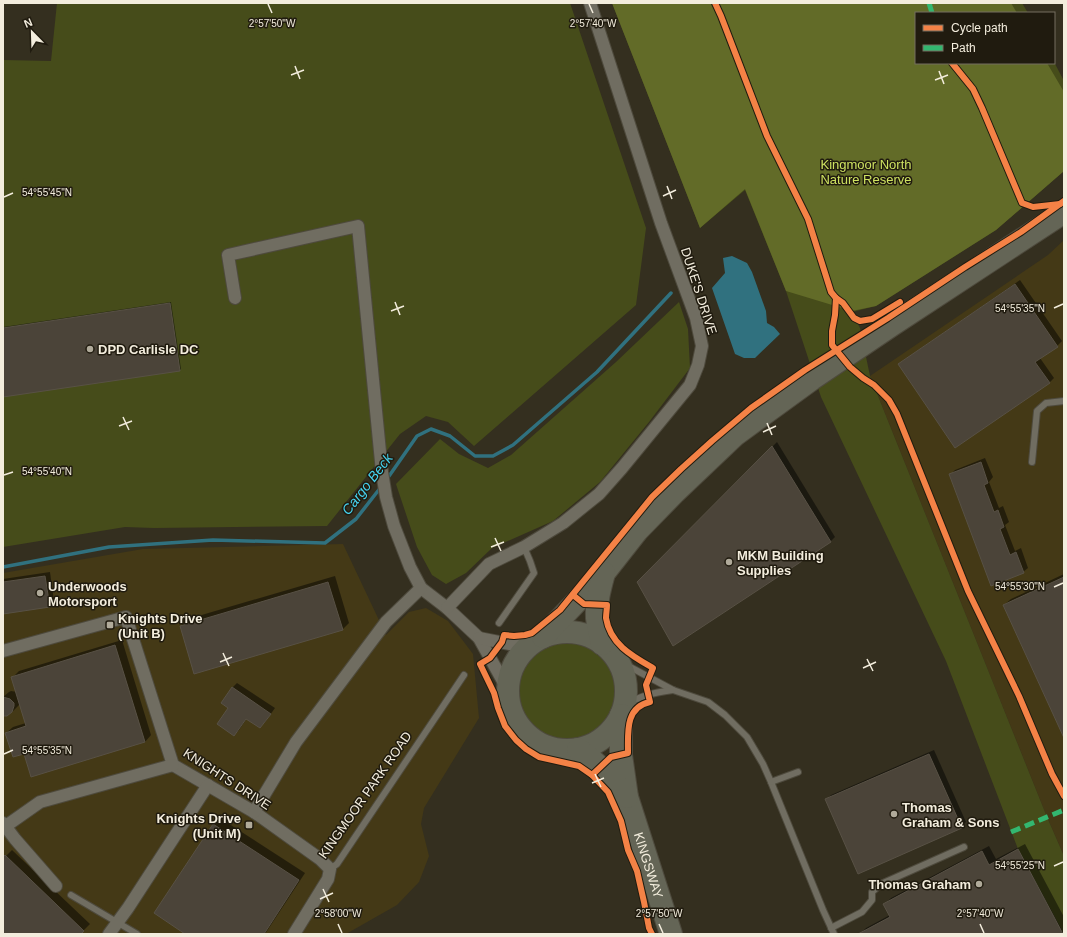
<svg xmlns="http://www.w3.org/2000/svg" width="1067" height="937" font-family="Helvetica,sans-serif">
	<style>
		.built { fill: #443916 }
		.green { fill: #464c1a }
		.forest { fill: #626b28 }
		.water { fill: #30717f }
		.shadow { fill: #0007 }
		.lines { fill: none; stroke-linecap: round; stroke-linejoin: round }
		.stream { stroke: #30717f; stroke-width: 3.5 }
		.building { fill: #4b4439; stroke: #585145 }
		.lane-casing { stroke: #4e4a3d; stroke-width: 8 }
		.street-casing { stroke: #4e4a3d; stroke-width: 14 }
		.highway-casing { stroke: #4e4a3d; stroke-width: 24 }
		.lane { stroke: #706d61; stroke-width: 6 }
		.street { stroke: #706d61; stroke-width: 12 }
		.highway { stroke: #646556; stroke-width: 22 }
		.quiet { stroke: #33b770; stroke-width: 5; stroke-dasharray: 10 5; stroke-linecap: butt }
		.cycleway-casing { stroke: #201b0f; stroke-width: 8 }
		.cycleway { stroke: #f48246; stroke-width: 6 }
		.ticks { fill: none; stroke: #f3eddd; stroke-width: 1.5 }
		.poi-dot { fill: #b0aa9a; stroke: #201b0f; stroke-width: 1.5 }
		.labels { text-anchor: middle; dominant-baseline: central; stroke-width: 3; stroke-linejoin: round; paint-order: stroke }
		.park-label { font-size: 13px; fill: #cee261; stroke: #201b0f }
		.street-label { font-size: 13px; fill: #f3eddd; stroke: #201b0f }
		.poi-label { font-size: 13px; font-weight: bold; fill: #f3eddd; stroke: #201b0f; text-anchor: start }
		.water-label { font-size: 14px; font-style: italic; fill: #45d3f0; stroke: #201b0f }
		.ticks-label { font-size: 10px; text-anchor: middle; fill: #f3eddd; stroke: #201b0f; stroke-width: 3; stroke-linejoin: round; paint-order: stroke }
	</style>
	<rect width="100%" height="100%" fill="#342f1f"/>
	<!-- built -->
	<g class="built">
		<path d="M1064 240V856L1047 817 870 376 1048 255Z"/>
		<path d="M343 544 386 635 409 612 426 608 448 621 473 654 479 718 424 808 421 824 429 856 419 882 397 905 346 934H3V573L143 549Z"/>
	</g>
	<!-- green -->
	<g class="green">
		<path d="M57 3H570L646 228 636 305 474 446 448 422 426 416 400 434 327 526 154 528 125 527 3 547V60L51 61Z"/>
		<path d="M612 3H1022L1028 13H916V63H1054V62L1064 81V171L996 230 876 306 852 312 860 328 870 376 1047 817 1064 856V934L1018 849 946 661 821 397 786 291 745 190 700 228Z"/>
		<path d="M679 302 688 329 690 368 649 422 600 482 553 521 492 548 466 573 446 584 432 575 417 547 396 484 440 439 459 454 488 468 511 455 616 362Z"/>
		<circle cx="567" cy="691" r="50"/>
	</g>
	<!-- forest -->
	<path class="forest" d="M612 3H1011L1017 13H916V63H1047L1064 92V171L996 230 876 306 852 311 786 291 745 189 700 228Z"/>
	<!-- water -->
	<path class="water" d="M732 256 747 263 752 272 766 311 767 323 774 327 780 334 755 358H744L735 354 712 288 725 273 723 258Z"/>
	<!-- shadow -->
	<g class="shadow">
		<path d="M1020 280 1062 341 1057 346 1040 358 1054 378 1049 383 899 364 904 360Z"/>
		<path d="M171 302 181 369 180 370 3 396V327Z"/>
		<path d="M777 442 835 537 830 542 638 582Z"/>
		<path d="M985 458 993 477 989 482 999 508 1003 506 1009 522 1005 525 1015 551 1021 548 1028 568 1023 572 992 584 950 475 955 470Z"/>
		<path d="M50 572 54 601 49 606 3 613V579Z"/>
		<path d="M1064 574V736L1004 605 1011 599Z"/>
		<path d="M335 576 349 623 342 630 181 626 188 619Z"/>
		<path d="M122 640 151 735 145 742 6 733 13 727 26 723 20 701 19 705 12 712 3 714V697L9 692 11 691 17 692 12 678 19 671Z"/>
		<path d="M237 683 275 708 265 722 260 727 247 718 239 730 234 735 230 708 222 703 233 687Z"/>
		<path d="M934 750 966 822 961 827 826 800 831 795Z"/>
		<path d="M220 818 305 873 265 934H187L155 913 213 824Z"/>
		<path d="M1025 844 1064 917V934H860L866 928 890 915 885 904 891 898 989 846 996 859Z"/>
		<path d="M12 850 90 924 80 934H3V859Z"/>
	</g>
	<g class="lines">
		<!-- stream -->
		<g class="stream">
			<path d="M387 479 417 436 431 429 450 436 475 456H493L513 445 597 372 671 293"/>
			<path d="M3 567 109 547 213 540 325 543 356 519 381 487"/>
		</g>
	</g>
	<!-- building -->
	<g class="building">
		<path d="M1015 284 1058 347 1035 362 1050 383 955 448 898 364Z"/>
		<path d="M170 303 180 371 3 397V328Z"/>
		<path d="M772 446 831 542 673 646 637 582Z"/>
		<path d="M981 462 988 483 984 485 994 512 998 510 1004 527 1000 529 1010 555 1016 552 1024 573 991 586 949 474Z"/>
		<path d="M45 576 50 607 3 614V582Z"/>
		<path d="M1064 577V738L1003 605Z"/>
		<path d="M328 582 343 630 194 674 180 626Z"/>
		<path d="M115 645 145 742 31 777 24 754 13 757 5 733 26 726 11 677Z"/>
		<path d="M232 687 271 714 260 728 246 719 234 736 217 724 228 708 221 703Z"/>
		<path d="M3 697 10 699 14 703V706L12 712 7 716H3Z"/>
		<path d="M929 754 962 828 858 874 825 799Z"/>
		<path d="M213 824 299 880 264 934H185L154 913Z"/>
		<path d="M1018 849 1063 934H858L890 917 883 904 982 851 989 865Z"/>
		<path d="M5 855 84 931 81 934H3V857Z"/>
	</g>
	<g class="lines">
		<!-- lane casing -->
		<g class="lane-casing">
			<g id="lane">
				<path d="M1032 462 1037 411 1046 403 1064 401"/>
				<path d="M499 623 534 573 530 561 524 547"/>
				<path d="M617 660 673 690 708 702 725 715 747 737 763 764 771 782 823 910 834 934"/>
				<path d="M624 706C641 695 653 693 673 690"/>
				<path d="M771 782 798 772"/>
				<path d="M330 869 337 864 464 675"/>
				<path d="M71 895 137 934"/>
				<path d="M831 928 862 912 872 900V892L881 884 964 847"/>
			</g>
		</g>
		<!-- street casing -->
		<g class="street-casing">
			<g id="street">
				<path d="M235 298 228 255 358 226 382 472 386 497 394 526 410 567 421 588 447 608 479 638 508 690"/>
				<path d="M447 608 489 564 524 547 563 523 599 494 622 468 690 385 698 365 702 346 696 318 661 223 590 3"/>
				<path d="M479 638 515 645 531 644"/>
				<path d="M3 651 126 617 173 765 254 812 320 859 330 869 328 879 294 934"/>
				<path d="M254 812 296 742 386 622 421 588"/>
				<path d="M3 823 15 839 56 886"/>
				<path d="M3 828 40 802 173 765"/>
				<path d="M109 934 128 908 208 785"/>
			</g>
		</g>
		<!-- highway casing -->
		<g class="highway-casing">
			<g id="highway">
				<circle cx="567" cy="691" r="59"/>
				<path d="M543 637 604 573 637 531 675 492 735 435 812 379 892 325 1064 212"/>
				<path d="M602 644C600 635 598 626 597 618 596 602 600 588 604 573"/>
				<path id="s1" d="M621 715V755L627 797 671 934"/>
				<path d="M578 749C598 763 611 778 627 797"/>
			</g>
		</g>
		<!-- lane -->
		<use href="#lane" class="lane"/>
		<!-- street -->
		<use href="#street" class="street"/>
		<!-- highway -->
		<use href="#highway" class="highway"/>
		<!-- quiet -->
		<g class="quiet">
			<path d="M929 3 932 13"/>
			<path d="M1011 832 1064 810"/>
		</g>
		<!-- cycleway casing -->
		<g class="cycleway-casing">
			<g id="cycleway">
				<path d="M715 3 721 16 767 136 808 219 831 292 836 298 835 315 832 331V345L850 367 863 378 874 385 889 400 897 414 968 591 1019 696 1052 774 1064 796"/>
				<path d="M952 63 973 89 982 108 1022 203 1033 207 1060 204"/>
				<path d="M836 298 843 303 854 318 860 321 872 319 900 302"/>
				<path d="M573 595 584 604 607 605C607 609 606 614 606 618 610 644 632 656 653 668L646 685 650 702C625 707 628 733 628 753L611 757 592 775"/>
				<path d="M652 934 649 928 644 902 637 871 628 850 621 821 608 792 592 775 579 766 539 757 526 749 516 740 505 726 498 708 494 693 480 664 490 658 502 642 504 635 514 636 525 635 532 633 560 610 652 497 681 469 712 441 751 408 805 370 888 318 965 267 1021 232 1064 201"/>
			</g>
		</g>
		<!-- cycleway -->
		<use href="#cycleway" class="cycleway"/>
	</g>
	<!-- ticks -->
	<path class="ticks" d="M268 4 272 13M589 4 593 13M295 66 300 79M939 71 944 84M291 75 304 70M935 80 948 75M667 186 672 199M663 196 676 190M4 197 13 193M395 302 400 315M1054 308 1063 304M391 311 404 306M123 417 129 430M767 423 772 435M119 426 132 421M763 432 776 426M4 475 13 472M495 538 501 551M491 547 504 542M1054 587 1063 583M223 653 229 666M867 659 873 671M220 662 232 657M863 668 876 662M4 754 13 750M595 774 601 787M592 783 604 778M1054 866 1063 862M323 889 329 902M320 899 333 893M338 924 342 933M659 924 663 933M980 924 984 933"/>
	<!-- markers -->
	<g class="poi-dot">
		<circle cx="90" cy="349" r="4"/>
		<circle cx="729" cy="562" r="4"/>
		<circle cx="40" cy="593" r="4"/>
		<rect x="106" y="621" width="8" height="8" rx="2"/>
		<circle cx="894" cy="814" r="4"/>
		<rect x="245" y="821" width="8" height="8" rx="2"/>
		<circle cx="979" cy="884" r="4"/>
	</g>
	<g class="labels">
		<!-- park labels -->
		<g class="park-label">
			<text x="866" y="164">Kingmoor North<tspan x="866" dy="15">Nature Reserve</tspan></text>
		</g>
		<!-- street labels -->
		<g class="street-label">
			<text transform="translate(699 291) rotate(72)">DUKE'S DRIVE</text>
			<text transform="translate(227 779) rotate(33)">KNIGHTS DRIVE</text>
			<text transform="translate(365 795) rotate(-55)">KINGMOOR PARK ROAD</text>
			<text stroke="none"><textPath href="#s1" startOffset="154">KINGSWAY</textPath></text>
		</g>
		<!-- poi labels -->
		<g class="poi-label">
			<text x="98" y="349">DPD Carlisle DC</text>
			<text x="737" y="555">MKM Building<tspan x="737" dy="15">Supplies</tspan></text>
			<text x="48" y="586">Underwoods<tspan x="48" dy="15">Motorsport</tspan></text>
			<text x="118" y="618">Knights Drive<tspan x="118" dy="15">(Unit B)</tspan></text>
			<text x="902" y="807">Thomas<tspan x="902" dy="15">Graham &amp; Sons</tspan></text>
			<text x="241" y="818" text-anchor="end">Knights Drive<tspan x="241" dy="15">(Unit M)</tspan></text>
			<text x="971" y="884" text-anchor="end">Thomas Graham</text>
		</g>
		<!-- water labels -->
		<g class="water-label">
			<text transform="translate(367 484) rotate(-52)">Cargo Beck</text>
		</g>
	</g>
	<g class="ticks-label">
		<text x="272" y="27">2°57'50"W</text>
		<text x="593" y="27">2°57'40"W</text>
		<text x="47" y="196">54°55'45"N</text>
		<text x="1020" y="312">54°55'35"N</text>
		<text x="47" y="475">54°55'40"N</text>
		<text x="1020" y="590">54°55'30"N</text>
		<text x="47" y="754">54°55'35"N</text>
		<text x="1020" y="869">54°55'25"N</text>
		<text x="338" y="917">2°58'00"W</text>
		<text x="659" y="917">2°57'50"W</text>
		<text x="980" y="917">2°57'40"W</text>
	</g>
	<!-- border -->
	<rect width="1067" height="937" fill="none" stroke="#f3eddd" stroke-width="8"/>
	<!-- legend -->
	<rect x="915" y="12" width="140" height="52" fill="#201b0f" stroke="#746f61"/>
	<rect x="923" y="25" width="20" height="6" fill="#f48246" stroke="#746f61"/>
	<text x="951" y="32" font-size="12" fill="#f3eddd">Cycle path</text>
	<rect x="923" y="45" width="20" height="6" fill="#33b770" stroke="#746f61"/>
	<text x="951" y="52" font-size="12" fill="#f3eddd">Path</text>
	<!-- north arrow -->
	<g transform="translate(32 32) rotate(337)" stroke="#201b0f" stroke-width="3" paint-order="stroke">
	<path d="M0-3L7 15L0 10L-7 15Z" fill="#f3eddd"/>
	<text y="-6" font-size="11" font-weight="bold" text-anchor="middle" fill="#f3eddd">N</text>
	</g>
</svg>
